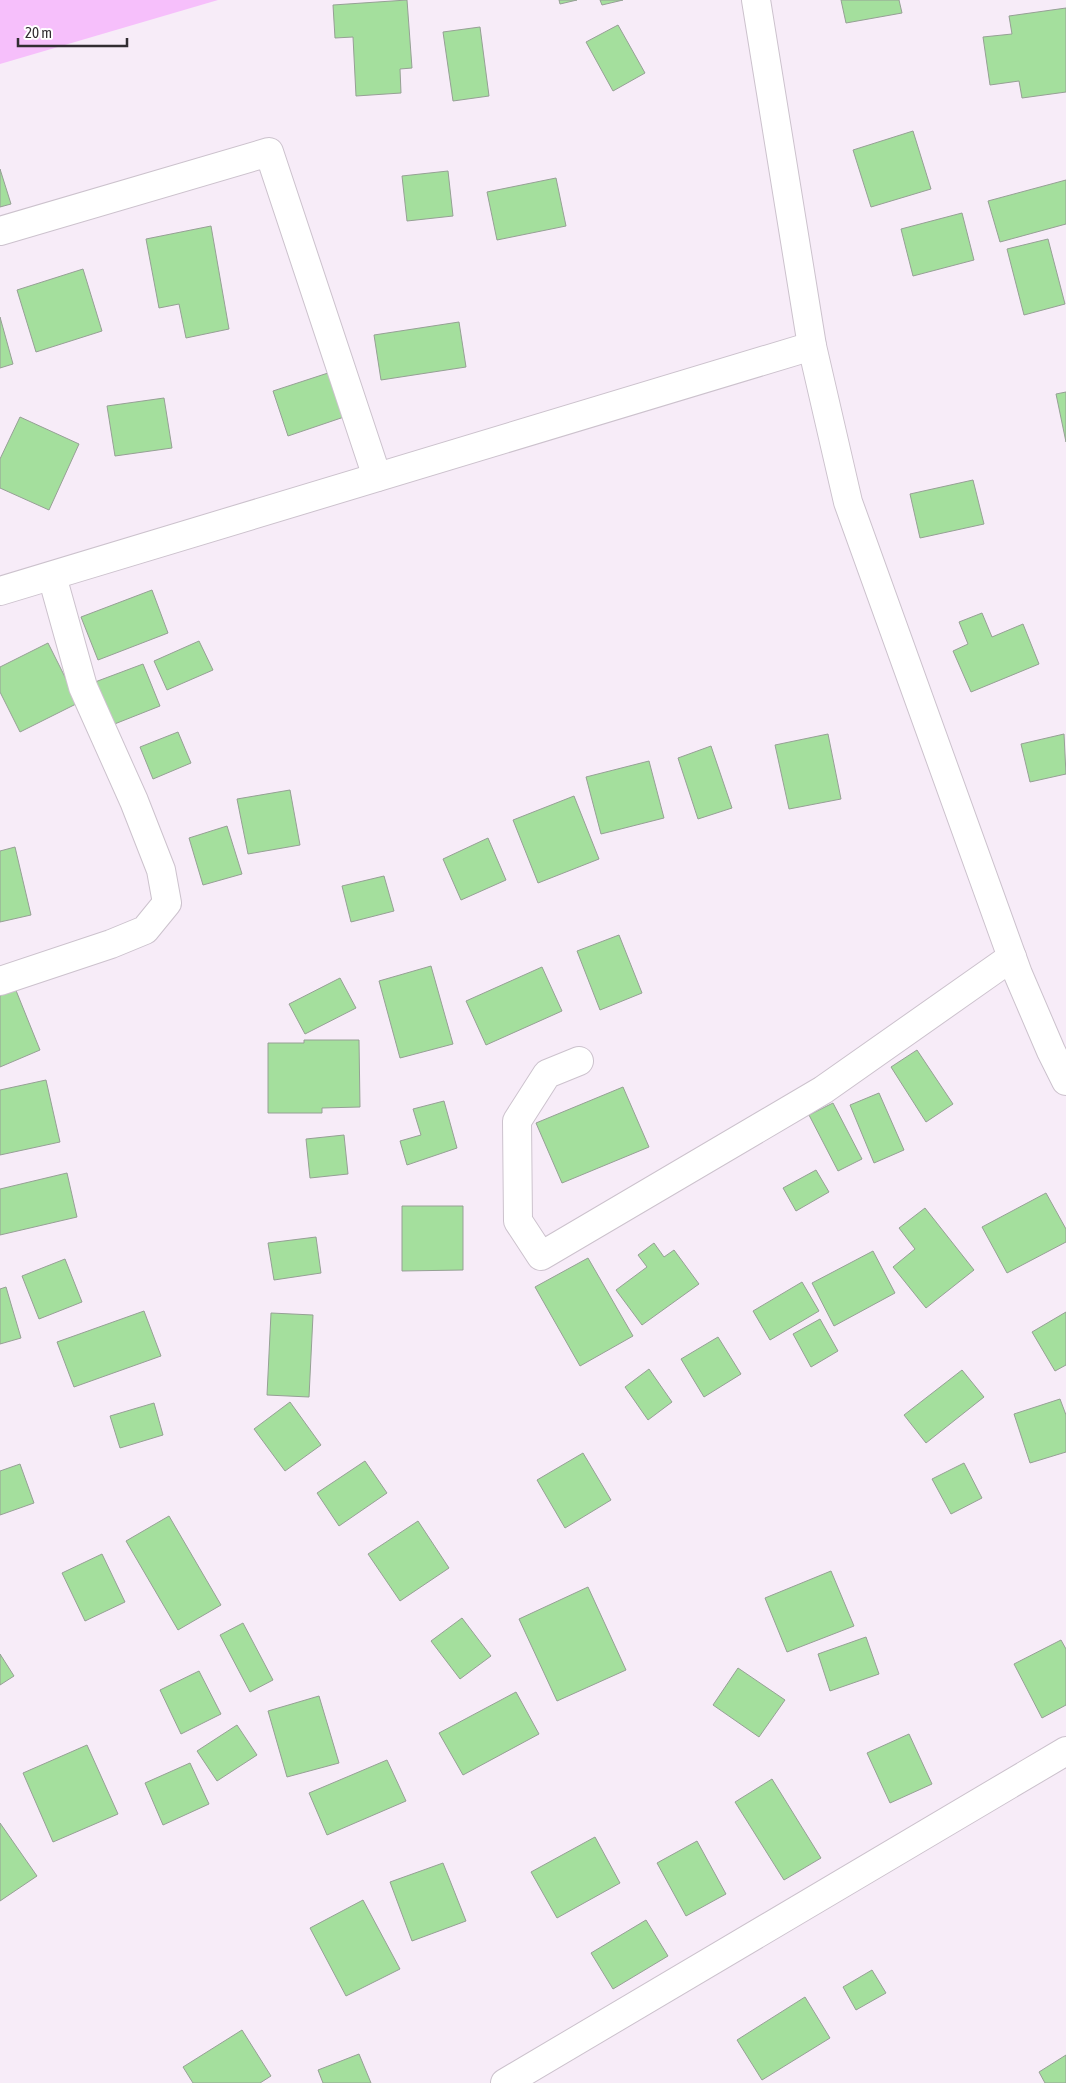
<svg xmlns="http://www.w3.org/2000/svg" width="1066" height="2083" font-family="'Asap Condensed',sans-serif">
	<style>
		.green { fill: #f6bffb }
		.building { fill: #a4df9d; stroke: #96a095 }
		.lines { fill: none; stroke-linecap: round; stroke-linejoin: round }
		.street-casing { stroke: #ccc2cd; stroke-width: 30 }
		.street { stroke: #fff; stroke-width: 28 }
	</style>
	<rect width="100%" height="100%" fill="#f7ecf8"/>
	<!-- green -->
	<path class="green" d="M0 0H218L0 64Z"/>
	<!-- building -->
	<g class="building">
		<path d="M407 0 412 68 400 69 401 93 356 96 353 37 335 38 333 5Z"/>
		<path d="M559 0H577L560 4Z"/>
		<path d="M600 0H623L602 5Z"/>
		<path d="M841 0H899L902 13 846 23Z"/>
		<path d="M1066 8V92L1022 98 1019 81 990 85 983 37 1012 34 1009 16Z"/>
		<path d="M618 25 645 73 613 91 586 42Z"/>
		<path d="M480 27 489 96 453 101 443 32Z"/>
		<path d="M913 131 931 189 871 207 853 150Z"/>
		<path d="M0 169 11 204 0 207Z"/>
		<path d="M448 171 453 216 407 221 402 176Z"/>
		<path d="M556 178 566 226 497 240 487 192Z"/>
		<path d="M1066 180V224L1000 242 988 201Z"/>
		<path d="M962 213 974 260 913 276 901 229Z"/>
		<path d="M211 226 229 329 186 338 179 304 159 308 146 239Z"/>
		<path d="M1048 239 1065 304 1024 315 1007 249Z"/>
		<path d="M83 269 102 331 36 352 17 290Z"/>
		<path d="M0 317 13 364 0 368Z"/>
		<path d="M459 322 466 367 381 380 374 335Z"/>
		<path d="M328 373 344 417 288 436 273 391Z"/>
		<path d="M1066 392V442L1056 394Z"/>
		<path d="M164 398 172 448 115 456 107 406Z"/>
		<path d="M20 417 79 444 49 510 0 488V459Z"/>
		<path d="M973 480 984 524 920 538 910 494Z"/>
		<path d="M152 590 168 633 98 660 81 617Z"/>
		<path d="M982 613 992 637 1023 624 1039 664 971 692 953 651 968 644 959 622Z"/>
		<path d="M199 641 213 670 167 690 154 661Z"/>
		<path d="M48 643 78 703 20 732 0 692V667Z"/>
		<path d="M143 664 160 706 112 725 95 682Z"/>
		<path d="M178 732 191 763 153 779 140 747Z"/>
		<path d="M828 734 841 799 789 809 775 745Z"/>
		<path d="M1064 734 1066 774 1030 782 1021 744Z"/>
		<path d="M711 746 732 808 698 819 678 758Z"/>
		<path d="M649 761 664 818 601 834 586 777Z"/>
		<path d="M290 790 300 845 248 854 237 799Z"/>
		<path d="M574 796 599 859 538 883 513 820Z"/>
		<path d="M227 826 242 874 203 885 189 838Z"/>
		<path d="M488 838 506 880 461 900 443 859Z"/>
		<path d="M15 847 31 915 0 922V851Z"/>
		<path d="M384 876 394 911 351 922 342 886Z"/>
		<path d="M619 935 642 993 600 1010 577 951Z"/>
		<path d="M431 966 453 1044 400 1058 379 981Z"/>
		<path d="M542 967 562 1011 486 1045 466 1001Z"/>
		<path d="M340 978 356 1008 305 1034 289 1004Z"/>
		<path d="M15 988 40 1050 0 1067V995Z"/>
		<path d="M304 1040H359L360 1107 322 1108V1113H268V1043H304Z"/>
		<path d="M917 1050 953 1104 926 1122 891 1067Z"/>
		<path d="M46 1080 60 1142 0 1155V1090Z"/>
		<path d="M623 1087 649 1147 562 1183 536 1123Z"/>
		<path d="M879 1093 904 1150 874 1163 850 1105Z"/>
		<path d="M444 1101 457 1148 407 1165 400 1141 421 1135 413 1109Z"/>
		<path d="M833 1103 862 1159 838 1171 809 1115Z"/>
		<path d="M344 1135 348 1174 310 1178 306 1139Z"/>
		<path d="M816 1170 829 1192 796 1211 783 1188Z"/>
		<path d="M67 1173 77 1217 0 1235V1189Z"/>
		<path d="M1046 1193 1066 1229V1242L1007 1273 982 1227Z"/>
		<path d="M402 1206H463V1270L402 1271Z"/>
		<path d="M925 1208 974 1270 926 1308 893 1267 915 1249 899 1228Z"/>
		<path d="M316 1237 321 1273 274 1280 268 1243Z"/>
		<path d="M654 1243 664 1257 674 1250 699 1284 642 1325 616 1290 647 1267 638 1255Z"/>
		<path d="M873 1251 895 1293 834 1326 812 1283Z"/>
		<path d="M588 1258 633 1336 580 1366 535 1287Z"/>
		<path d="M65 1259 82 1302 39 1319 22 1276Z"/>
		<path d="M802 1282 819 1311 770 1340 753 1311Z"/>
		<path d="M6 1287 21 1338 0 1344V1289Z"/>
		<path d="M144 1311 161 1356 74 1387 57 1342Z"/>
		<path d="M1066 1312V1365L1055 1371 1032 1332Z"/>
		<path d="M271 1313 313 1315 309 1397 267 1395Z"/>
		<path d="M820 1319 838 1351 811 1367 793 1334Z"/>
		<path d="M718 1337 741 1374 704 1397 681 1359Z"/>
		<path d="M649 1369 672 1402 648 1420 625 1387Z"/>
		<path d="M962 1370 984 1397 926 1443 904 1415Z"/>
		<path d="M1060 1399 1066 1415V1452L1030 1463 1014 1414Z"/>
		<path d="M290 1402 321 1445 285 1471 254 1429Z"/>
		<path d="M154 1403 163 1435 120 1448 110 1416Z"/>
		<path d="M583 1453 611 1500 565 1528 537 1480Z"/>
		<path d="M365 1461 387 1493 339 1526 317 1493Z"/>
		<path d="M964 1463 982 1498 951 1514 932 1479Z"/>
		<path d="M20 1464 34 1503 0 1515V1471Z"/>
		<path d="M169 1516 221 1605 178 1630 126 1541Z"/>
		<path d="M418 1521 449 1568 400 1601 368 1554Z"/>
		<path d="M102 1554 125 1602 85 1621 62 1573Z"/>
		<path d="M831 1571 854 1626 787 1652 765 1598Z"/>
		<path d="M588 1587 626 1670 557 1701 519 1619Z"/>
		<path d="M462 1618 491 1656 460 1679 431 1641Z"/>
		<path d="M243 1623 273 1680 250 1692 220 1635Z"/>
		<path d="M866 1637 879 1674 830 1691 818 1654Z"/>
		<path d="M1061 1640 1066 1649V1705L1042 1718 1014 1664Z"/>
		<path d="M0 1654 14 1676 0 1685Z"/>
		<path d="M738 1668 785 1700 759 1737 713 1705Z"/>
		<path d="M199 1671 221 1714 181 1734 160 1690Z"/>
		<path d="M516 1692 539 1734 463 1775 439 1733Z"/>
		<path d="M319 1696 339 1763 287 1777 268 1711Z"/>
		<path d="M237 1725 257 1755 217 1781 197 1751Z"/>
		<path d="M909 1734 932 1784 890 1803 867 1753Z"/>
		<path d="M87 1745 118 1814 53 1842 23 1773Z"/>
		<path d="M387 1760 406 1801 327 1835 309 1793Z"/>
		<path d="M190 1763 209 1804 163 1825 145 1783Z"/>
		<path d="M772 1779 821 1858 784 1880 735 1802Z"/>
		<path d="M0 1823 37 1876 0 1901Z"/>
		<path d="M595 1837 620 1883 557 1918 531 1872Z"/>
		<path d="M697 1841 726 1894 686 1916 657 1863Z"/>
		<path d="M443 1863 466 1921 412 1941 390 1882Z"/>
		<path d="M363 1900 400 1969 346 1996 310 1928Z"/>
		<path d="M646 1920 668 1956 613 1989 591 1953Z"/>
		<path d="M872 1970 886 1993 856 2010 843 1987Z"/>
		<path d="M805 1997 830 2038 762 2080 737 2040Z"/>
		<path d="M242 2030 271 2076 260 2083H193L183 2067Z"/>
		<path d="M359 2054 371 2083H323L318 2070Z"/>
		<path d="M1066 2055V2083H1045L1039 2072Z"/>
	</g>
	<g class="lines">
		<!-- street casing -->
		<g class="street-casing">
			<g id="street">
				<path d="M756 0 812 346 848 502 1018 974 1051 1051 1066 1081"/>
				<path d="M0 231 269 152 377 477"/>
				<path d="M0 591 812 346"/>
				<path d="M0 981 111 944 145 930 167 903 161 870 134 801 83 687 52 576"/>
				<path d="M579 1061 547 1074 517 1121 518 1221 541 1256 823 1090 1012 957"/>
				<path d="M505 2083 1066 1751"/>
			</g>
		</g>
		<!-- street -->
		<use href="#street" class="street"/>
	</g>
	<!-- scale -->
	<path d="M18 38v8h109v-8" fill="none" stroke="#322d32" stroke-width="2.5"/>
	<text x="25" y="38" font-size="15" fill="#322d32" stroke="#ffffff" stroke-width="4" paint-order="stroke">20 m</text>
</svg>
